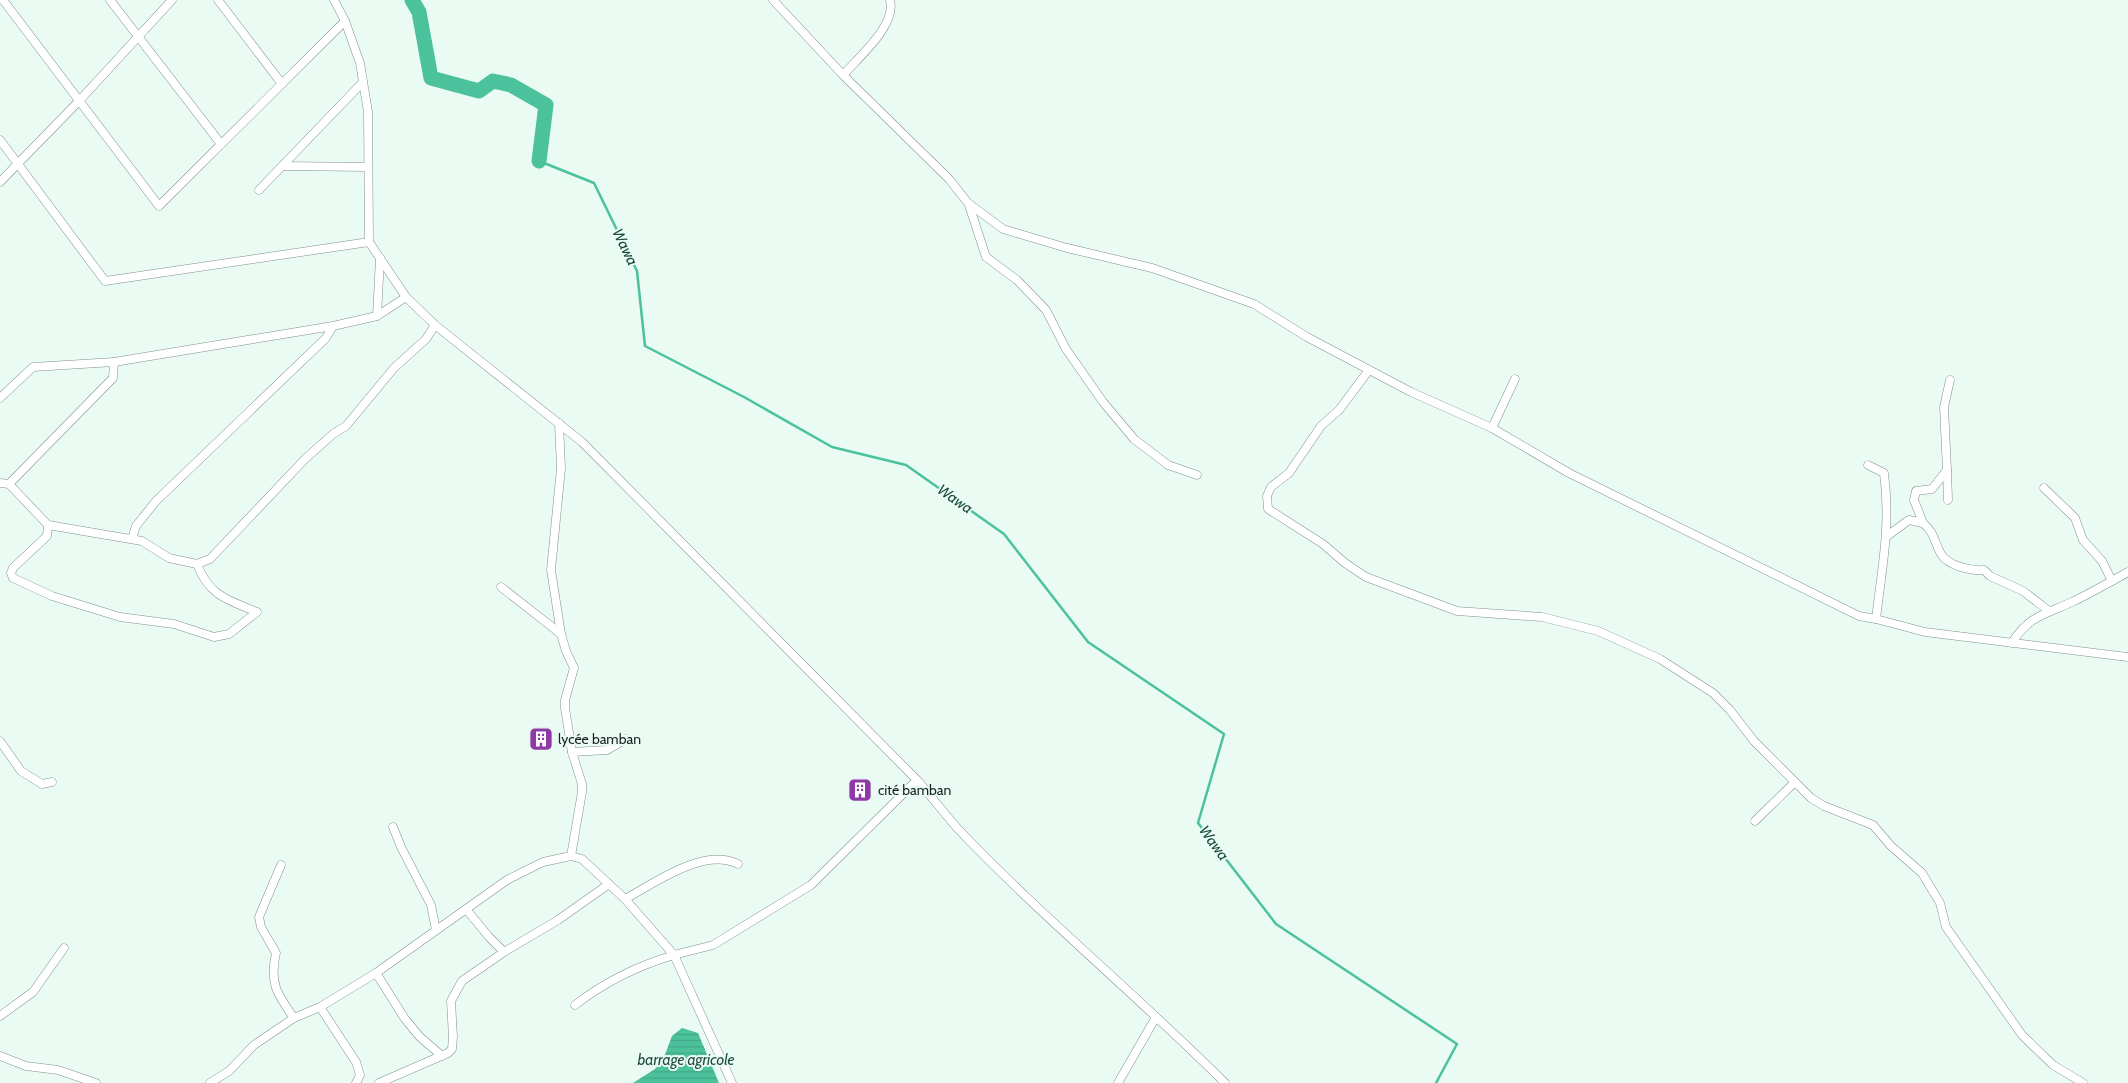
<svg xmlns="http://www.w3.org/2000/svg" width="2128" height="1083" font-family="Cabin,sans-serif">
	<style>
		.water { fill: url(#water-rules) }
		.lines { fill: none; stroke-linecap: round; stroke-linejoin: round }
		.stream { stroke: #4cc29c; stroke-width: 2.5 }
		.river { stroke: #4cc29c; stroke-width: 15 }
		.street-casing { stroke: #81918a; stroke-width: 9 }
		.street { stroke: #fff; stroke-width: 8 }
		.labels { text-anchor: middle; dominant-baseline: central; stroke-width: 4; stroke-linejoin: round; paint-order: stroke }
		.poi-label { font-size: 14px; fill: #19201d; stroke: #e9fbf3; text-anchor: start }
		.water-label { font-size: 15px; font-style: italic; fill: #1b4c3c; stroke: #e9fbf3 }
	</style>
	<defs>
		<pattern id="water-rules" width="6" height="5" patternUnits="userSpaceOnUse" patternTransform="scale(1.25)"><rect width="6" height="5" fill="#4cc29c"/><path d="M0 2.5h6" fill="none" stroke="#42a686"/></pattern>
	</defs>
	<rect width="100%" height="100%" fill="#e9fbf3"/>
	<!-- water -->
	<path class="water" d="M682 1028 698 1033 719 1083H633L655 1069 663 1060 672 1036Z"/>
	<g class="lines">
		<!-- stream -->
		<path class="stream" d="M539 161 594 183 637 271 645 346 744 397 832 447 906 465 1004 534 1088 642 1224 734 1198 823 1276 924 1457 1044 1436 1083"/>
		<!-- river -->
		<path class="river" d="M412 0 419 12 431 78 479 91 493 81 511 85 546 105 539 161"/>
		<!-- street casing -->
		<g class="street-casing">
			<g id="street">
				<path d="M3 0 159 206 345 21"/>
				<path d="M110 0 221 144"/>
				<path d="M218 0 282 84"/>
				<path d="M334 0 345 21 360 63 368 112 369 242 406 297 435 325 582 442 917 780C931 796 944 813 958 829 1043 918 1138 996 1225 1083"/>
				<path d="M773 0 843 75 949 179 968 203 1003 229 1067 248 1152 268 1254 304 1307 337 1411 392 1492 428 1569 473 1859 616 1876 619 1925 632 2128 657"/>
				<path d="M843 75C858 58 897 25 890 0"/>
				<path d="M0 140 105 281 369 242"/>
				<path d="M282 166 368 167"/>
				<path d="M0 182 79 101 172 0"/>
				<path d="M259 190 363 82"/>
				<path d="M969 205 986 257 1017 280 1046 310 1066 349 1103 402 1134 439 1168 465 1197 475"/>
				<path d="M377 316 380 258"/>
				<path d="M1369 370 1339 410 1321 426 1289 473 1271 487 1267 496 1268 509 1323 544 1345 563 1366 577 1457 611 1542 617 1598 631 1660 659 1713 693 1730 710 1754 741 1811 798 1824 806 1873 825 1891 846 1922 873 1940 903 1946 927 2022 1035 2053 1065 2083 1083"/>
				<path d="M0 398 33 367 114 362 333 326 377 316 406 297"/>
				<path d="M559 423 561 468 551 570 561 634 566 651 574 668 565 700V708L572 752 582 784V792L571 856"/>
				<path d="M1492 428 1515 379"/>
				<path d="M1868 465 1884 473C1891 526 1882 567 1876 619"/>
				<path d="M1947 470 1948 500"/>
				<path d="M0 483 9 484 48 525 142 541 169 558 197 564 210 559 305 459 333 434 346 426 394 368 426 339 435 325"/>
				<path d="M9 484 113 378 114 362"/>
				<path d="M2044 488 2075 518 2083 540 2102 561 2112 581"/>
				<path d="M1923 523C1935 533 1934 542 1941 554 1948 566 1971 571 1984 570L1990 576 2023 591 2049 611"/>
				<path d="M48 525 47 536 13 568 11 573 13 578 52 596 120 617 174 624 214 637 229 634 257 612C228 600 209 596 197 564"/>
				<path d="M1887 536 1909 520 1923 523 1914 500 1916 491 1932 489 1947 470 1944 407 1950 380"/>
				<path d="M132 539 136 526 156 501 326 338 333 326"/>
				<path d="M501 587 561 634"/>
				<path d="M2012 643C2028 616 2046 614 2072 602 2091 593 2110 582 2128 572"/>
				<path d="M0 741 21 771 42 784 52 782"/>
				<path d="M572 752 607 750 626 739"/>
				<path d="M1755 821 1795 782"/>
				<path d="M393 827 401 847 431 905 436 930"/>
				<path d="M281 865 259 917 261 927 276 953C269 983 277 994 294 1018"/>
				<path d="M625 899C655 883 703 847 738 864"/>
				<path d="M466 909 489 937 504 952"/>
				<path d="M376 973 405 1019 420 1037 442 1056"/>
				<path d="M575 1005C606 981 637 966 674 955L732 1083"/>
				<path d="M320 1007 356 1062 360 1075 356 1083"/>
				<path d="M0 1016 33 992 64 948"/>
				<path d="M0 1056 26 1066 58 1070 96 1083"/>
				<path d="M210 1083 229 1071 254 1045 294 1018 320 1007 376 973 507 880 543 862 571 856 582 859 625 899 674 955 713 945 811 885 917 780"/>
				<path d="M379 1083 448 1053 452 1049 453 1037 451 1001 462 981 504 952 558 920 609 884"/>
				<path d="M1118 1083 1156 1017"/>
			</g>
		</g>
		<!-- street -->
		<use href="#street" class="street"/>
	</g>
	<!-- icons -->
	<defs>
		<g id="building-square" transform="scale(1.25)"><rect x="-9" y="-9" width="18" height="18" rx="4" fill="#8f39a6" stroke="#e9fbf3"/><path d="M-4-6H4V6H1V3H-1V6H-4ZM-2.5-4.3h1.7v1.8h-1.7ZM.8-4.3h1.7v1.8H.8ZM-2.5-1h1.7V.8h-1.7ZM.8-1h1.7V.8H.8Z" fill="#fff"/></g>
	</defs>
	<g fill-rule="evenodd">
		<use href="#building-square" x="541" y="739"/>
		<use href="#building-square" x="860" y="790"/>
	</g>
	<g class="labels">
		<!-- poi labels -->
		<g class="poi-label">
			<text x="558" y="739">lycée bamban</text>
			<text x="878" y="790">cité bamban</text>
		</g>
		<!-- water labels -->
		<g class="water-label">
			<text transform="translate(625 247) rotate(64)">Wawa</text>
			<text transform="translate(955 499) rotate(35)">Wawa</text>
			<text transform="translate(1214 843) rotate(54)">Wawa</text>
			<text x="686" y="1060">barrage agricole</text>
		</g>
	</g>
</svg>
